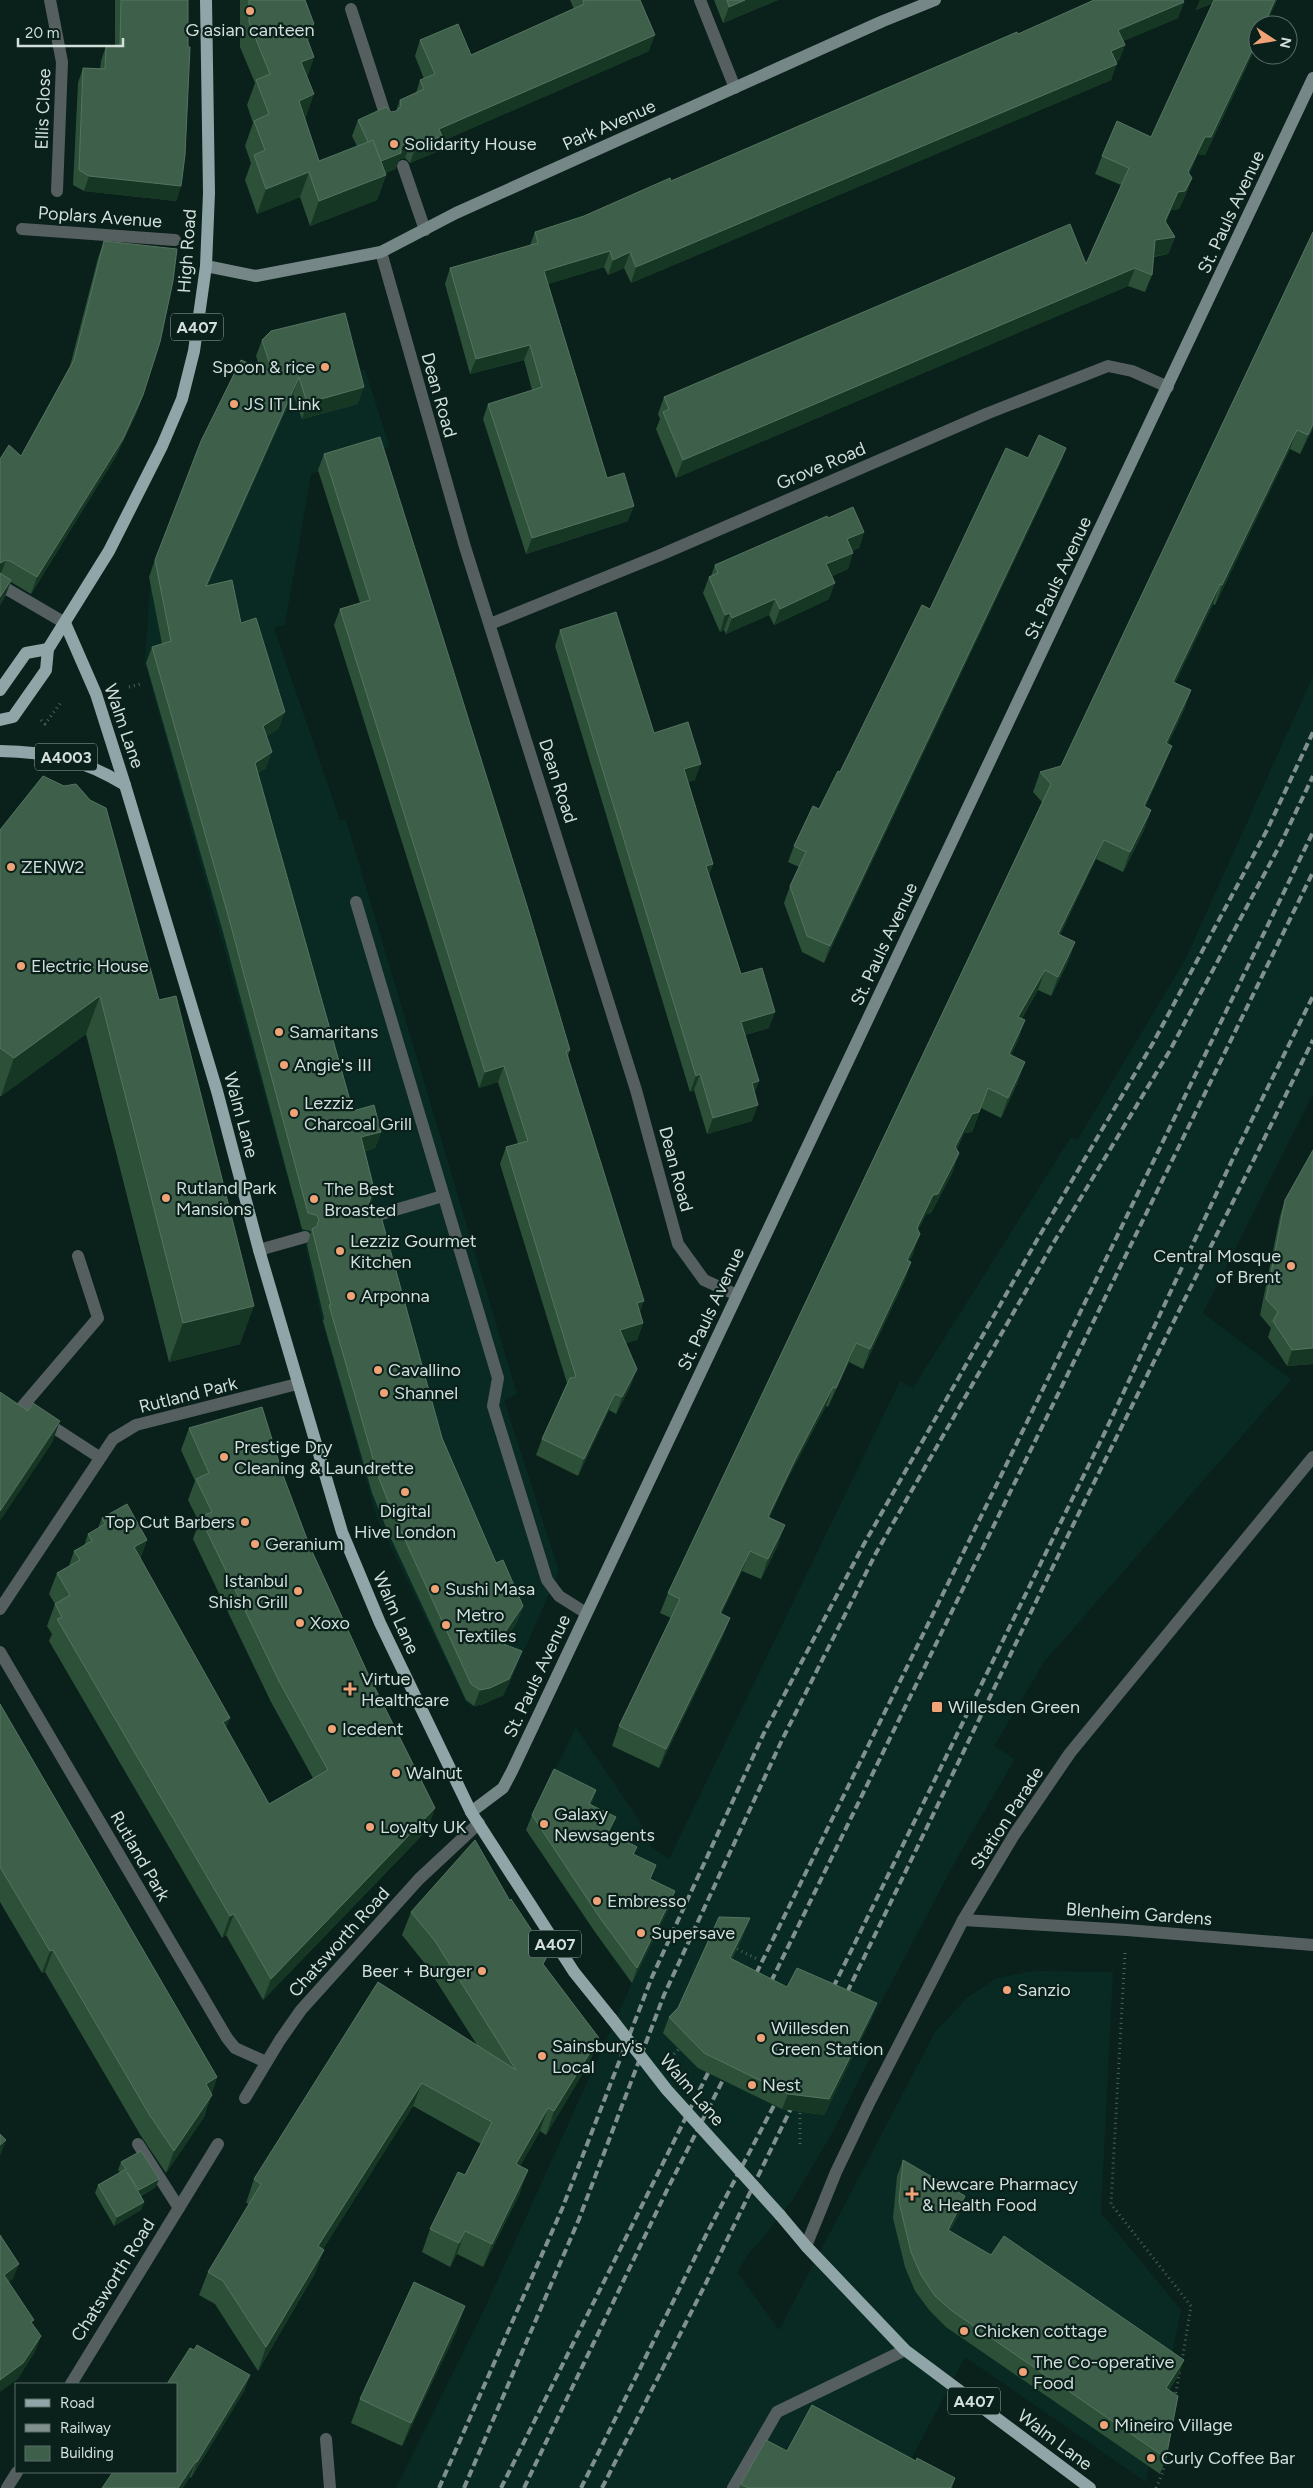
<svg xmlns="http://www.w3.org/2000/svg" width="1313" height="2488" font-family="Figtree,sans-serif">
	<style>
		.built { fill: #092a23 }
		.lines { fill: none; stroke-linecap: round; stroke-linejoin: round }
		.path { stroke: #4f625d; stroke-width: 3; stroke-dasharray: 1 4; stroke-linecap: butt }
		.lane { stroke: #555f60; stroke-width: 12 }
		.street { stroke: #555f60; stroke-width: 12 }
		.secondary { stroke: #768788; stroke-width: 12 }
		.primary { stroke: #8fa5a7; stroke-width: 12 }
		.rail { stroke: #80918d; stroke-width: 4; stroke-dasharray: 8 4; stroke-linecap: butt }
		.primary-bridge { stroke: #8fa5a7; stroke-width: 12 }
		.wall { fill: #2c5138 }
		.shaded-wall { fill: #173725 }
		.building { fill: #3e604a; stroke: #557460 }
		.poi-dot { fill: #efa377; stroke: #0a201b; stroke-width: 2 }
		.labels { text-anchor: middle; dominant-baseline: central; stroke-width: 4.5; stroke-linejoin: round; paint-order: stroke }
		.shield { fill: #0a201b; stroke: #96a6a1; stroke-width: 1 }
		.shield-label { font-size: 16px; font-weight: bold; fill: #d2dfdb }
		.poi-label { font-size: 18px; fill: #d2dfdb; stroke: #0a201b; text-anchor: start }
		.street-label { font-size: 18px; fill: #d2dfdb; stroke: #0a201b }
	</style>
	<rect width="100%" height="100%" fill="#0a201b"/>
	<!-- built -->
	<g class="built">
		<path d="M263 356 365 370 390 447 311 474 285 625 274 628 340 820H346L517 1394 504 1400 559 1571 504 1696 474 1707 466 1702 376 1516 321 1316 300 1223 145 663 151 570 153 563 157 564 159 559 155 556 248 367Z"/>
		<path d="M1313 676V1094L1203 1313 1291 1380 1044 1662 994 1746 1015 1759 956 1860 860 2042 874 2050 830 2137 793 2199 759 2243 751 2250 737 2272 779 2330 935 2032 967 1998 997 1978 1035 1971 1113 1972 1101 2213 1181 2310 1146 2482 965 2357 896 2488H396L484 2310 632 1983 612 1957 526 1830 576 1727 650 1837 651 1847 669 1859 900 1381 913 1388 1071 1137 1078 1139 1185 960Z"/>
	</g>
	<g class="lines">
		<!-- path -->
		<g class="path">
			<path d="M129 687 141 684"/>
			<path d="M41 720 45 724 62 701"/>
			<path d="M737 1949 757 1959"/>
			<path d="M1125 1953 1111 2204 1191 2306 1182 2361"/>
			<path d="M674 2054 680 2048"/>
			<path d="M800 2144V2112"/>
			<path d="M1175 2398 1180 2370"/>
			<path d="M1156 2488 1163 2472 1166 2456"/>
		</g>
		<!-- lane -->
		<g class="lane">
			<path d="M50 0 62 62 57 191"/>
			<path d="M700 0 735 88"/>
			<path d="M351 9 387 120"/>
			<path d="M403 166 425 230"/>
			<path d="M0 585 65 623"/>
			<path d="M356 902 498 1378 493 1406 547 1580 559 1596 586 1613"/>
			<path d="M371 1217 443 1196"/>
			<path d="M259 1250 305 1237"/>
			<path d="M78 1256 98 1318 22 1407 99 1457"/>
			<path d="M138 2144 179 2208"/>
			<path d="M326 2439 330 2488"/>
			<path d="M733 2488 777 2412 905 2350"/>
		</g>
		<!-- street -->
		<g class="street">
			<path d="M22 229 175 240"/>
			<path d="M381 252 465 547 636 1090 678 1244 704 1280 737 1295"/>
			<path d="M490 624 658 556 986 414 1108 366 1132 371 1168 387"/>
			<path d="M0 1609 113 1439 136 1425 297 1384"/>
			<path d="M0 1652 227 2038 235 2048 266 2062"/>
			<path d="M963 1920 1127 1930 1313 1945"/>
			<path d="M245 2098 280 2040 301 2010 419 1879 479 1823"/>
			<path d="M806 2246 836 2172 870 2101 963 1920 1014 1835 1070 1753 1313 1457"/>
			<path d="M71 2384 218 2144"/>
			<path d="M7 2488 17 2472"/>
		</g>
		<!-- secondary -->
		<g class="secondary">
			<path d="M206 266 256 276 381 252 456 213 883 21 935 0"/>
			<path d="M471 1812 503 1788 512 1771 1313 78"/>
		</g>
		<!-- primary -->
		<g class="primary">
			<path d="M65 623 96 694 125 785 217 1091 259 1250 342 1532 380 1623 471 1812 574 1972 611 2018"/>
			<path d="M0 690 26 653 48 649"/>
			<path d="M0 720 13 717 46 670 48 649 109 551 162 446 182 399 194 351 206 266 209 193 206 0"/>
			<path d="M0 751C49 752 83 759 125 785"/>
			<path d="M780 2215 806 2246 905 2350 1090 2488"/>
		</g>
		<!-- rail -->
		<g class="rail">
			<path d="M751 1984 996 1486 1313 832"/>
			<path d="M766 1992 1313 872"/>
			<path d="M828 1998 1105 1432 1234 1156 1313 996"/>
			<path d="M842 2003 1075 1521 1313 1040"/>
			<path d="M439 2488 562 2209 652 1977 764 1733 864 1544 1037 1240 1153 1043 1267 830 1313 732"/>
			<path d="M464 2488 579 2219 664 1995 782 1740 876 1553 1051 1247 1169 1052 1281 843 1313 776"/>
			<path d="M501 2488 714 2061"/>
			<path d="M524 2488 668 2188 729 2068"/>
			<path d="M581 2488 708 2231 780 2094"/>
			<path d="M602 2488 706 2283 796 2098"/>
		</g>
		<!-- primary-bridge -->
		<path class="primary-bridge" d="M611 2018 667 2090 780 2215"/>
	</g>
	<!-- wall -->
	<g class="wall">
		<path d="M115 0H188L181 186 176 201 84 191 73 185 78 83 83 68 100 69 101 61 106 46 115 47Z"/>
		<path d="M240 0H305L314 24 308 41 314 57 307 77 305 119 319 161 357 146 352 136 358 120 391 112 396 111 400 100 416 93 420 80 424 79 415 56 420 40 471 55 574 9 570 0H640L649 51 440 142 436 152 410 163 405 158 400 159 395 169 386 173V175L377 200 310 226 300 197 257 214 245 180 251 163 245 146 253 123 247 105 255 83 240 47Z"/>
		<path d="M714 0H778L723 23Z"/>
		<path d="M1200 0H1277L1274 7 1258 25V42L1232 98 1205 155 1198 154 1189 174 1192 178 1185 196 1179 209 1171 210 1166 222 1175 237 1168 254 1154 257 1152 275 1145 292 1128 286 676 478 656 429 660 419 658 414 664 397 1086 264 1121 185 1095 174 1102 156 1151 137 1213 3 1196 10Z"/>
		<path d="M1184 2 1178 18 1123 41 1125 45 1119 60 1116 62 1111 80 631 283 624 268 608 275 604 267 548 284 607 478 628 521 526 554 483 419 488 404 532 390 524 360 470 374 445 284 450 268 530 245 535 232 584 216 671 181 1018 34Z"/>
		<path d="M1313 232V428L1300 454 1290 449 1215 605 1213 604 1175 683 1191 690 1184 710 1168 744 1164 766 1145 807 1151 810 1144 830 1123 872 1096 859 1060 935 1075 942 1068 962 1051 996 1038 990 1022 1018 1025 1020 1018 1040 1011 1055 1018 1082 1001 1118 981 1108 972 1132 964 1133 957 1149 959 1153 952 1173 931 1213 926 1214 918 1230 913 1254 909 1261 911 1262 904 1282 863 1369 849 1362 828 1407 826 1406 787 1480 769 1518 778 1545 761 1579 742 1571 721 1614 730 1618 722 1638 659 1768 612 1746 619 1726 671 1618 660 1613 668 1593 1042 802 1033 792 1040 772 1061 766Z"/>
		<path d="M104 241 143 395 137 412 116 456 31 594 11 582 5 597 0 605V459L21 456 70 366 98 258Z"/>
		<path d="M262 340 358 404 302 419 293 394 207 586 241 623 279 728 267 736 266 768 258 773 353 1111 381 1132 375 1148 365 1151 375 1193 370 1205 442 1438 496 1563 523 1606 517 1622 502 1644 516 1667 503 1695 484 1704 474 1706 466 1700 388 1532 372 1493 323 1321 324 1318 307 1245 311 1232 310 1231 302 1229 223 932 146 663 152 647 162 644 149 577 155 560 260 368 256 356Z"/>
		<path d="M1066 448 1060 464 824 963 802 952 784 903 790 886 799 867 788 862 794 846 819 809 930 609 1028 458Z"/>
		<path d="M324 454 570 1050 568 1056 643 1323 637 1340 626 1343 631 1385 616 1414 609 1410 578 1476 536 1455 542 1439 567 1383 500 1164 506 1147 518 1144 498 1082 479 1088 334 625 340 609 360 603 318 470Z"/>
		<path d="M828 518 864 532 859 548 852 551 848 569 832 576 829 599 774 625 769 615 726 634 724 630 720 632 703 593 709 577 711 576 715 565Z"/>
		<path d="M560 630 654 733 695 780 688 782 713 864 709 875 741 974 769 1028 745 1035 754 1093 752 1121 707 1134 694 1090 690 1092 555 646Z"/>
		<path d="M43 776 240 1344 169 1362 86 1034 1 1096H0V830Z"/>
		<path d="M1285 1200 1313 1364 1287 1366 1268 1337 1271 1328 1260 1315 1280 1216Z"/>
		<path d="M189 1428 284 1478 310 1547 428 1829 263 2000 226 1935 222 1938 49 1641 52 1634 47 1626 55 1604 49 1594 57 1573 69 1566 74 1551 84 1546 88 1534 98 1528 102 1518 147 1540 140 1558 226 1728 269 1804 313 1778 271 1702 193 1539 199 1522 188 1500 195 1481 181 1450Z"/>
		<path d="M0 1704 217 2077 204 2117 166 2173 141 2136 45 1972 42 1973 0 1902Z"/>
		<path d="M596 1790 591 1805 610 1833 637 1847 634 1854 651 1879 675 1891 670 1906 632 1983 595 1932 526 1830 532 1815Z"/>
		<path d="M411 1912 544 1966 599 2038 590 2061 546 2135 540 2131 520 2166V2193L483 2267 457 2254 450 2267 422 2252 430 2229 465 2175 481 2144 413 2106 323 2249 315 2273 258 2371 215 2304 199 2295 208 2272 249 2204 246 2203 254 2179 477 2045 426 1965 402 1935Z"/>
		<path d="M744 1934 732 1959 787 1987 877 2003 871 2019 824 2115 782 2109 698 2068 663 2033 669 2017Z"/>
		<path d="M903 2160 960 2212 950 2231 991 2255 1184 2360 1178 2376 1169 2390 1166 2458 1160 2474 946 2327 930 2311 915 2291 905 2267 893 2218 897 2176Z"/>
		<path d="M121 2162 156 2187 141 2196 144 2202 141 2210 114 2226 95 2193 98 2185 120 2172 118 2170Z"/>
		<path d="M457 2330 402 2446 351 2423 360 2399Z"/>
		<path d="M194 2350 250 2375 244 2391 191 2478 190 2477Z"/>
		<path d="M787 2451 916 2461 955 2478 952 2488H739L741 2484Z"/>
	</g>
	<!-- shaded-wall -->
	<g class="shaded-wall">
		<path d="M745 0H778L723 23 729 7Z"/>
		<path d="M1200 0H1216L1215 2 1196 10Z"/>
		<path d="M1275 0H1277L1274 7 1266 25H1264Z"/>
		<path d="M1184 2 1178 18 1112 46 1118 30Z"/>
		<path d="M314 24 305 49 303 28Z"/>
		<path d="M655 35 649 51 440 142 436 152 410 163 416 146 439 129Z"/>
		<path d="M1258 38V42L1232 98 1205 155 1198 154 1182 190 1188 172 1205 137Z"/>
		<path d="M1125 45 1119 60 1105 66 1111 51Z"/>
		<path d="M314 57 305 82 301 62Z"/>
		<path d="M1117 64 1111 80 631 283 636 267Z"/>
		<path d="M314 94 305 120 299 101Z"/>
		<path d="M406 142H411L405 158 400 159 395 169 371 179 377 163 401 148Z"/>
		<path d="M309 172 300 197 257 214 266 189Z"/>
		<path d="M386 175 377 200 310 226 319 201Z"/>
		<path d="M89 176 181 186 176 201 84 191Z"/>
		<path d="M1192 178 1185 196 1179 209 1171 210 1159 238 1165 221 1178 192Z"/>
		<path d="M1175 237 1168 254 1149 257 1155 240Z"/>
		<path d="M610 251 604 267 539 287 544 271Z"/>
		<path d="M630 252 624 268 608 275 613 260Z"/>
		<path d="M1135 268 1128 286 676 478 683 460Z"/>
		<path d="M530 345 524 360 470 374 476 359Z"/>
		<path d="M299 377 293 394 200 603 206 586Z"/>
		<path d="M364 387 358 404 302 419 307 403Z"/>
		<path d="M143 395 137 412 116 456 31 594 37 577Z"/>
		<path d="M1313 424V428L1300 454 1308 435Z"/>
		<path d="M1297 430 1290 449 1215 605 1222 585Z"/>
		<path d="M1066 448 1060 464 824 963 830 946Z"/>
		<path d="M634 506 628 521 526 554 532 538Z"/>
		<path d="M864 532 859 548 842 555 847 539Z"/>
		<path d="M853 553 848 569 820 581 826 564Z"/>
		<path d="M6 560 0 576V563Z"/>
		<path d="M11 580 5 597 0 605V597Z"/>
		<path d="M835 583 829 599 774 625 780 609Z"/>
		<path d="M1220 584 1213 604 1166 702 1173 682Z"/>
		<path d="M775 599 769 615 726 634 732 618Z"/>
		<path d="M730 613 724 630 720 632 725 615Z"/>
		<path d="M1191 690 1184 710 1159 763 1166 743Z"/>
		<path d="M285 712 279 728 257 743 263 726Z"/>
		<path d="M1172 746 1164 766 1137 826 1144 806Z"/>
		<path d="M272 752 266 768 249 779 255 763Z"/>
		<path d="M701 764 695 780 678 785 684 769Z"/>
		<path d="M1151 810 1144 830 1123 872 1130 852Z"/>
		<path d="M1104 840 1096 859 1051 954 1058 934Z"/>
		<path d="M713 864 707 881 706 866Z"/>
		<path d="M1075 942 1068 962 1051 996 1058 977Z"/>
		<path d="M1045 970 1038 990 1011 1036 1018 1017Z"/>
		<path d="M100 996 86 1034 1 1096 14 1058Z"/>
		<path d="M775 1012 769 1028 735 1038 741 1022Z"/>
		<path d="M1025 1020 1018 1040 1002 1074 1009 1054Z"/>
		<path d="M1025 1062 1018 1082 1001 1118 1008 1098Z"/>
		<path d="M504 1066 498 1082 479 1088 485 1072Z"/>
		<path d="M700 1074 694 1090 690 1092 696 1076Z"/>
		<path d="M759 1081 753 1097 752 1083Z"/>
		<path d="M988 1088 972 1132 964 1133 948 1167 955 1147 972 1114Z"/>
		<path d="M758 1105 752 1121 707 1134 713 1118Z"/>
		<path d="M381 1132 375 1148 355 1153 361 1137Z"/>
		<path d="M959 1153 952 1173 931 1213 926 1214 910 1248 917 1228 933 1195Z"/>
		<path d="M375 1193 369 1209 365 1212 371 1196Z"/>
		<path d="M920 1234 913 1254 900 1280 907 1260Z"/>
		<path d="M911 1262 904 1282 863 1369 870 1349Z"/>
		<path d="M644 1301 638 1318 637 1303Z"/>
		<path d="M254 1306 240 1344 169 1362 183 1323Z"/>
		<path d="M643 1323 637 1340 614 1347 620 1330Z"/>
		<path d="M856 1343 849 1362 828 1407 836 1388Z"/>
		<path d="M1313 1348V1364L1287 1366 1292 1350Z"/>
		<path d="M637 1369 631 1385 616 1414 622 1397Z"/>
		<path d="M833 1387 826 1406 787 1480 760 1537 768 1517 795 1460Z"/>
		<path d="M615 1394 609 1410 578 1476 584 1459Z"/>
		<path d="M60 1421 52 1443 0 1521V1511Z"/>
		<path d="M785 1525 778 1545 761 1579 768 1559Z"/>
		<path d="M147 1540 140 1561 134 1547Z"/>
		<path d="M750 1551 742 1571 712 1633 720 1613Z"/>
		<path d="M523 1606 517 1622 492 1658 498 1642Z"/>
		<path d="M730 1618 722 1638 659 1768 666 1749Z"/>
		<path d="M522 1651 516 1667 503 1695 484 1704 474 1706 480 1690Z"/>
		<path d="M230 1718 222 1739 223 1722Z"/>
		<path d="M596 1790 591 1805 589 1804Z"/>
		<path d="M435 1808 428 1829 263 2000 271 1979Z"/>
		<path d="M616 1817 610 1832 603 1847 608 1832Z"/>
		<path d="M675 1891 670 1906 632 1983 637 1968Z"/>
		<path d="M234 1914 226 1935 222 1938 230 1916Z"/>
		<path d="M750 1918 744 1934 724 1974 730 1958Z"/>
		<path d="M53 1950 45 1972 42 1973 50 1951Z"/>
		<path d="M877 2003 871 2019 824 2115 782 2109 788 2094Z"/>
		<path d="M599 2038 590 2061 546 2135 554 2111Z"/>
		<path d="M217 2077 204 2117 166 2173 174 2151 206 2084Z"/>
		<path d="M422 2083 413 2106 310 2270 318 2246Z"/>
		<path d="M548 2108 540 2131 508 2187 516 2164Z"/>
		<path d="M6 2140 0 2156V2145Z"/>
		<path d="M528 2170 520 2193 483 2267 492 2244Z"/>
		<path d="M159 2179 156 2187 136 2198 139 2190Z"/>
		<path d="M965 2196 960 2212 942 2246 948 2230Z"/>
		<path d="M144 2202 141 2210 114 2226 117 2217Z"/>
		<path d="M465 2231 457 2254 450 2267 459 2243Z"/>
		<path d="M324 2250 315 2273 258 2371 266 2347Z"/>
		<path d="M19 2264 13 2279 0 2289 4 2275Z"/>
		<path d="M465 2306 457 2330 402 2446 411 2423Z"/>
		<path d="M41 2336 35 2352 18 2379 0 2392V2380Z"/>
		<path d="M1184 2360 1178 2376 1160 2404 1166 2388Z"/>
		<path d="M250 2375 244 2391 191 2478 197 2462Z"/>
		<path d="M196 2461 190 2477 183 2488H178Z"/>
	</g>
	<!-- building -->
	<g class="building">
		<path d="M121 0H188V47H190L185 155 181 186 89 176 79 170 83 68 105 69 106 46 120 47Z"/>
		<path d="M249 0H305L314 24 303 28 314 57 301 62 314 94 299 101 319 161 373 140 386 175 319 201 309 172 266 189 254 155 265 150 254 121 269 114 256 80 270 74 249 22Z"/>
		<path d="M583 0H640L655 35 439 129 442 136 416 146 411 142H406L401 148V153L381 161 373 140 368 142 358 120 386 107 391 112 396 111 401 106 400 100 424 89 420 80 435 74 420 40 458 24 471 55 584 4Z"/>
		<path d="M727 0H745L729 7Z"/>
		<path d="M1094 0H1183L1184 2 1118 30 1125 45 1111 51 1117 64 636 267 630 252 613 260 610 251 544 271 607 478 624 473 634 506 532 538 488 404 542 387 530 345 476 359 450 268 538 243 535 232 584 216 670 178 671 181 1017 32 1018 34Z"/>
		<path d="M1214 0H1275L1264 25H1258V38L1211 137H1205L1188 172 1192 178 1185 191 1178 192 1165 221 1175 237 1155 240 1152 275 1135 268 683 460 663 412 669 409 664 397 1070 224 1086 264 1129 168 1102 156 1117 121 1151 137Z"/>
		<path d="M1313 232V424L1308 435 1297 430 1222 585 1220 584 1173 682 1191 690 1166 743 1172 746 1144 806 1151 810 1130 852 1104 840 1058 934 1075 942 1058 977 1045 970 1018 1017 1025 1020 1009 1054 1025 1062 1008 1098 988 1088 979 1112 972 1114 955 1147 959 1153 938 1194 933 1195 917 1228 920 1234 907 1260 911 1262 870 1349 856 1343 836 1388 833 1387 795 1460 768 1517 785 1525 768 1559 750 1551 720 1613 730 1618 666 1749 619 1726 680 1599 668 1593 1051 784 1040 772 1061 766Z"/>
		<path d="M104 241 177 249 173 281 160 342 143 395 123 439 37 577 10 561 6 560 0 563V459L9 445 21 456 74 360Z"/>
		<path d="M345 313 364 387 307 403 299 377 206 586 232 580 241 623 256 618 285 712 263 726 272 752 255 763 353 1111 374 1105 381 1132 361 1137 375 1193 371 1196 369 1203 372 1207 379 1209 442 1438 496 1563 503 1560 523 1606 498 1642 522 1651 509 1679 490 1688 480 1690 471 1684 394 1516 378 1476 329 1305H331L312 1229 317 1226 319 1219 316 1215 308 1213 228 915 152 647 171 641 155 560 201 441 241 360 273 374 262 340 271 331Z"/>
		<path d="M1039 435 1066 448 830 946 807 936 790 886 806 852 794 846 813 806 819 809 838 771 840 772 922 605 930 609 1006 448 1028 458Z"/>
		<path d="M380 437 528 909 570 1050 566 1051 644 1301 637 1303 643 1323 620 1330 637 1369 622 1397 615 1394 584 1459 542 1439 570 1378 576 1377 506 1147 528 1141 504 1066 485 1072 340 609 370 600 324 454Z"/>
		<path d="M853 507 864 532 847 539 853 553 826 564 835 583 780 609 775 599 732 618 730 613 725 615 709 577 718 573 715 565 827 516 828 518Z"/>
		<path d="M0 573 11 580 0 597Z"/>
		<path d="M616 612 654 733 688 722 701 764 684 769 713 864 706 866 741 974 762 968 775 1012 741 1022 759 1081 752 1083 758 1105 713 1118 700 1074 696 1076 560 630Z"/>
		<path d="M43 776 64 786 76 784 90 800 106 808 159 1000 176 996 254 1306 183 1323 100 996 14 1058 0 1048V830Z"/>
		<path d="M1313 1150V1348L1292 1350 1273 1321 1278 1312 1266 1299 1285 1200Z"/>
		<path d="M0 1392 28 1411 33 1403 60 1421 0 1511Z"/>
		<path d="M262 1407 284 1478 310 1547 369 1676 435 1808 271 1979 234 1914 230 1916 57 1619 62 1617 55 1604 70 1595 57 1573 80 1560 74 1551 92 1541 88 1534 105 1524 102 1518 127 1504 147 1540 134 1547 230 1718 223 1722 269 1804 328 1770 279 1681 200 1517 212 1512 196 1479 209 1473 189 1428Z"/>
		<path d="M0 1704 217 2077 206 2084 212 2095 174 2151 149 2114 53 1950 50 1951 0 1867Z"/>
		<path d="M554 1769 596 1790 589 1804 616 1817 608 1832 637 1847 633 1854 656 1865 650 1879 675 1891 637 1968 600 1918 532 1815Z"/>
		<path d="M475 1840 510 1901 511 1899 548 1955 543 1964 599 2038 554 2111 548 2108 516 2164 528 2170 492 2244 465 2231 459 2243 430 2229 458 2172 465 2175 492 2122 422 2083 318 2246 324 2250 266 2347 223 2281 208 2272 261 2184 254 2179 378 1982 516 2070 435 1941 411 1912Z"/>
		<path d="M719 1917 750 1918 730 1958 787 1987 797 1968 877 2003 829 2099 788 2094 704 2053 669 2017 678 2008Z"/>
		<path d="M0 2134 6 2140 0 2145Z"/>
		<path d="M141 2151 159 2179 139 2190 127 2172 144 2202 117 2217 98 2185 126 2169 121 2162Z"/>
		<path d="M903 2160 965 2196 948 2230 991 2255 1004 2236 1184 2360 1166 2388 1178 2396 1166 2458 952 2311 935 2296 921 2275 911 2252 899 2202Z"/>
		<path d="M0 2235 19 2264 4 2275 34 2320 31 2322 41 2336 23 2363 0 2380Z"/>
		<path d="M414 2282 465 2306 411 2423 360 2399Z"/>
		<path d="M197 2345 250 2375 197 2462 196 2461 178 2488H102L113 2472H176V2384H167L190 2348 194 2350Z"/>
		<path d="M812 2405 916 2461 917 2458 955 2478 950 2488H748L741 2484 766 2440 787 2451Z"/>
	</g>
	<!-- markers -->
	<g class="poi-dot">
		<circle cx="250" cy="11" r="5"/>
		<circle cx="394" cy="144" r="5"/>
		<circle cx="325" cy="367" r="5"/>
		<circle cx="234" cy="404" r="5"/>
		<circle cx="11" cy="867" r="5"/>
		<circle cx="21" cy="966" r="5"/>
		<circle cx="279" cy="1032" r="5"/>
		<circle cx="284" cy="1065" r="5"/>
		<circle cx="294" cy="1113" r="5"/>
		<circle cx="166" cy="1198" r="5"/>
		<circle cx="314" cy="1199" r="5"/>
		<circle cx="340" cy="1251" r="5"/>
		<circle cx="1291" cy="1266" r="5"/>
		<circle cx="351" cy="1296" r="5"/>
		<circle cx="378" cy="1370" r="5"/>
		<circle cx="384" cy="1393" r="5"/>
		<circle cx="224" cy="1457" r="5"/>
		<circle cx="405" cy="1492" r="5"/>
		<circle cx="245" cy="1522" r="5"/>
		<circle cx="255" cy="1544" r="5"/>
		<circle cx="435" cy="1589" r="5"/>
		<circle cx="298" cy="1591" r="5"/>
		<circle cx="300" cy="1623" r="5"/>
		<circle cx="446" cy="1625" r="5"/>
		<path d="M347.5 1681.5h5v5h5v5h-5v5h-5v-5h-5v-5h5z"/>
		<rect x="931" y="1701" width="12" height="12" rx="2.5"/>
		<circle cx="332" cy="1729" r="5"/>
		<circle cx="396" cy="1773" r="5"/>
		<circle cx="544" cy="1824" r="5"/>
		<circle cx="370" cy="1827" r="5"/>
		<circle cx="597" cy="1901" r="5"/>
		<circle cx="641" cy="1933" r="5"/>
		<circle cx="482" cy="1971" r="5"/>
		<circle cx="1007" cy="1990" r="5"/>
		<circle cx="761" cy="2038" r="5"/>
		<circle cx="542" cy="2056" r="5"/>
		<circle cx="752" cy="2085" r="5"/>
		<path d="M909.5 2186.5h5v5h5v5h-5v5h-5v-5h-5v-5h5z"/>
		<circle cx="964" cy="2331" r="5"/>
		<circle cx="1023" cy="2372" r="5"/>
		<circle cx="1104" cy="2425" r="5"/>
		<circle cx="1151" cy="2458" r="5"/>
	</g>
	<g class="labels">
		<!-- shield labels -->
		<g class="shield">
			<rect x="171" y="313.5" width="52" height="27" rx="4"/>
			<rect x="35" y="743.5" width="62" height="27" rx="4"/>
			<rect x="529" y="1930.5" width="52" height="27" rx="4"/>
			<rect x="948" y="2387.5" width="52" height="27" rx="4"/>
		</g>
		<g class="shield-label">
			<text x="197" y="327">A407</text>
			<text x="66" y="757">A4003</text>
			<text x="555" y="1944">A407</text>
			<text x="974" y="2401">A407</text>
		</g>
		<!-- poi labels -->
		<g class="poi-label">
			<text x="250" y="30" text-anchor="middle">G asian canteen</text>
			<text x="404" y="144">Solidarity House</text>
			<text x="315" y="367" text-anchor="end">Spoon &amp; rice</text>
			<text x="244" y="404">JS IT Link</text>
			<text x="21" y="867">ZENW2</text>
			<text x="31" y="966">Electric House</text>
			<text x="289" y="1032">Samaritans</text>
			<text x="294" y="1065">Angie's III</text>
			<text x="304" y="1103">Lezziz<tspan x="304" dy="21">Charcoal Grill</tspan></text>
			<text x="176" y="1188">Rutland Park<tspan x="176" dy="21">Mansions</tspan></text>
			<text x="324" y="1189">The Best<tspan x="324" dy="21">Broasted</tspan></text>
			<text x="350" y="1241">Lezziz Gourmet<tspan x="350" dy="21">Kitchen</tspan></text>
			<text x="1281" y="1256" text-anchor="end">Central Mosque<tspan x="1281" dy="21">of Brent</tspan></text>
			<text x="361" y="1296">Arponna</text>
			<text x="388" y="1370">Cavallino</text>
			<text x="394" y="1393">Shannel</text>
			<text x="234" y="1447">Prestige Dry<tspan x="234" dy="21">Cleaning &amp; Laundrette</tspan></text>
			<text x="405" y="1511" text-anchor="middle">Digital<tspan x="405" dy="21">Hive London</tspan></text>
			<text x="235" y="1522" text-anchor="end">Top Cut Barbers</text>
			<text x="265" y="1544">Geranium</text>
			<text x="288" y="1581" text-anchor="end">Istanbul<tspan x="288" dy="21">Shish Grill</tspan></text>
			<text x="445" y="1589">Sushi Masa</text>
			<text x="456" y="1615">Metro<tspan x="456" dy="21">Textiles</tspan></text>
			<text x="310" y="1623">Xoxo</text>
			<text x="361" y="1679">Virtue<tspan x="361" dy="21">Healthcare</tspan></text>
			<text x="948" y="1707">Willesden Green</text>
			<text x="342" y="1729">Icedent</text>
			<text x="406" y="1773">Walnut</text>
			<text x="554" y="1814">Galaxy<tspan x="554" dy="21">Newsagents</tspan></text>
			<text x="380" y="1827">Loyalty UK</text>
			<text x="607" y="1901">Embresso</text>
			<text x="651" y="1933">Supersave</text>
			<text x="472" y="1971" text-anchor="end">Beer + Burger</text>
			<text x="1017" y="1990">Sanzio</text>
			<text x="771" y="2028">Willesden<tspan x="771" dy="21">Green Station</tspan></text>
			<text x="552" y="2046">Sainsbury's<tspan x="552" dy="21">Local</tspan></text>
			<text x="762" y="2085">Nest</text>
			<text x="922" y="2184">Newcare Pharmacy<tspan x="922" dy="21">&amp; Health Food</tspan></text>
			<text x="974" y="2331">Chicken cottage</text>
			<text x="1033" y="2362">The Co-operative<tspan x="1033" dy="21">Food</tspan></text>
			<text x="1114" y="2425">Mineiro Village</text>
			<text x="1161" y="2458">Curly Coffee Bar</text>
		</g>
		<!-- street labels -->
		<g class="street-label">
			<text transform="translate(43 109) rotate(-88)">Ellis Close</text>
			<text transform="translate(609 125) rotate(-24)">Park Avenue</text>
			<text transform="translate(1231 212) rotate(-65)">St. Pauls Avenue</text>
			<text transform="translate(100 217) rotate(4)">Poplars Avenue</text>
			<text transform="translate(187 251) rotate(-86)">High Road</text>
			<text transform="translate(439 395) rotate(74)">Dean Road</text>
			<text transform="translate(821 466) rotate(-23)">Grove Road</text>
			<text transform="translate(1058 578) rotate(-65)">St. Pauls Avenue</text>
			<text transform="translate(124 726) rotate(71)">Walm Lane</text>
			<text transform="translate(558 781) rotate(72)">Dean Road</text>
			<text transform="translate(884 944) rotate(-65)">St. Pauls Avenue</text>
			<text transform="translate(241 1115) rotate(75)">Walm Lane</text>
			<text transform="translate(676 1169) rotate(75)">Dean Road</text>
			<text transform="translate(711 1309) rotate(-65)">St. Pauls Avenue</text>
			<text transform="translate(188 1395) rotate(-14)">Rutland Park</text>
			<text transform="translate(396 1613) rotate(66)">Walm Lane</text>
			<text transform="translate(537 1676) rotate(-65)">St. Pauls Avenue</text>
			<text transform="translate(1007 1818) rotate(-57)">Station Parade</text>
			<text transform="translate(140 1856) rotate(60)">Rutland Park</text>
			<text transform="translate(1139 1914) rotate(4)">Blenheim Gardens</text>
			<text transform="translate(339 1942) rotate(-48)">Chatsworth Road</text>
			<text transform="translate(692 2090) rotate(49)">Walm Lane</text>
			<text transform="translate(113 2280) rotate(-58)">Chatsworth Road</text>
			<text transform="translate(1055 2440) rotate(37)">Walm Lane</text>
		</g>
	</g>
	<!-- legend -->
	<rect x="15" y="2383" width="162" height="90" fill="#0a201b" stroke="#5a6c68"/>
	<rect x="25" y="2399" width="25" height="8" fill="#8fa5a7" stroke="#5a6c68"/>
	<text x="60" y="2408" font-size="15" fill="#d2dfdb">Road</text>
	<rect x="25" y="2424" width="25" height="8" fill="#80918d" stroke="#5a6c68"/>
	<text x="60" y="2433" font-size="15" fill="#d2dfdb">Railway</text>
	<rect x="25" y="2446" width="25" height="15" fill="#3e604a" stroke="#5a6c68"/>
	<text x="60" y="2458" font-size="15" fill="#d2dfdb">Building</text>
	<!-- north arrow -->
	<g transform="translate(1273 40) rotate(102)"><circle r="24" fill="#0a201b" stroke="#5a6c68"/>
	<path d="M0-4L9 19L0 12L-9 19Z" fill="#efa377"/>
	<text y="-8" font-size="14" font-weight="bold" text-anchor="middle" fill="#d2dfdb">N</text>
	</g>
	<!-- scale -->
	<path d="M18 38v8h105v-8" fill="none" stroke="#d2dfdb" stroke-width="2.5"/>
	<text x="25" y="38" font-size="15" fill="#d2dfdb" stroke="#0a201b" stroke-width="4" paint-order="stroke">20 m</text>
</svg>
